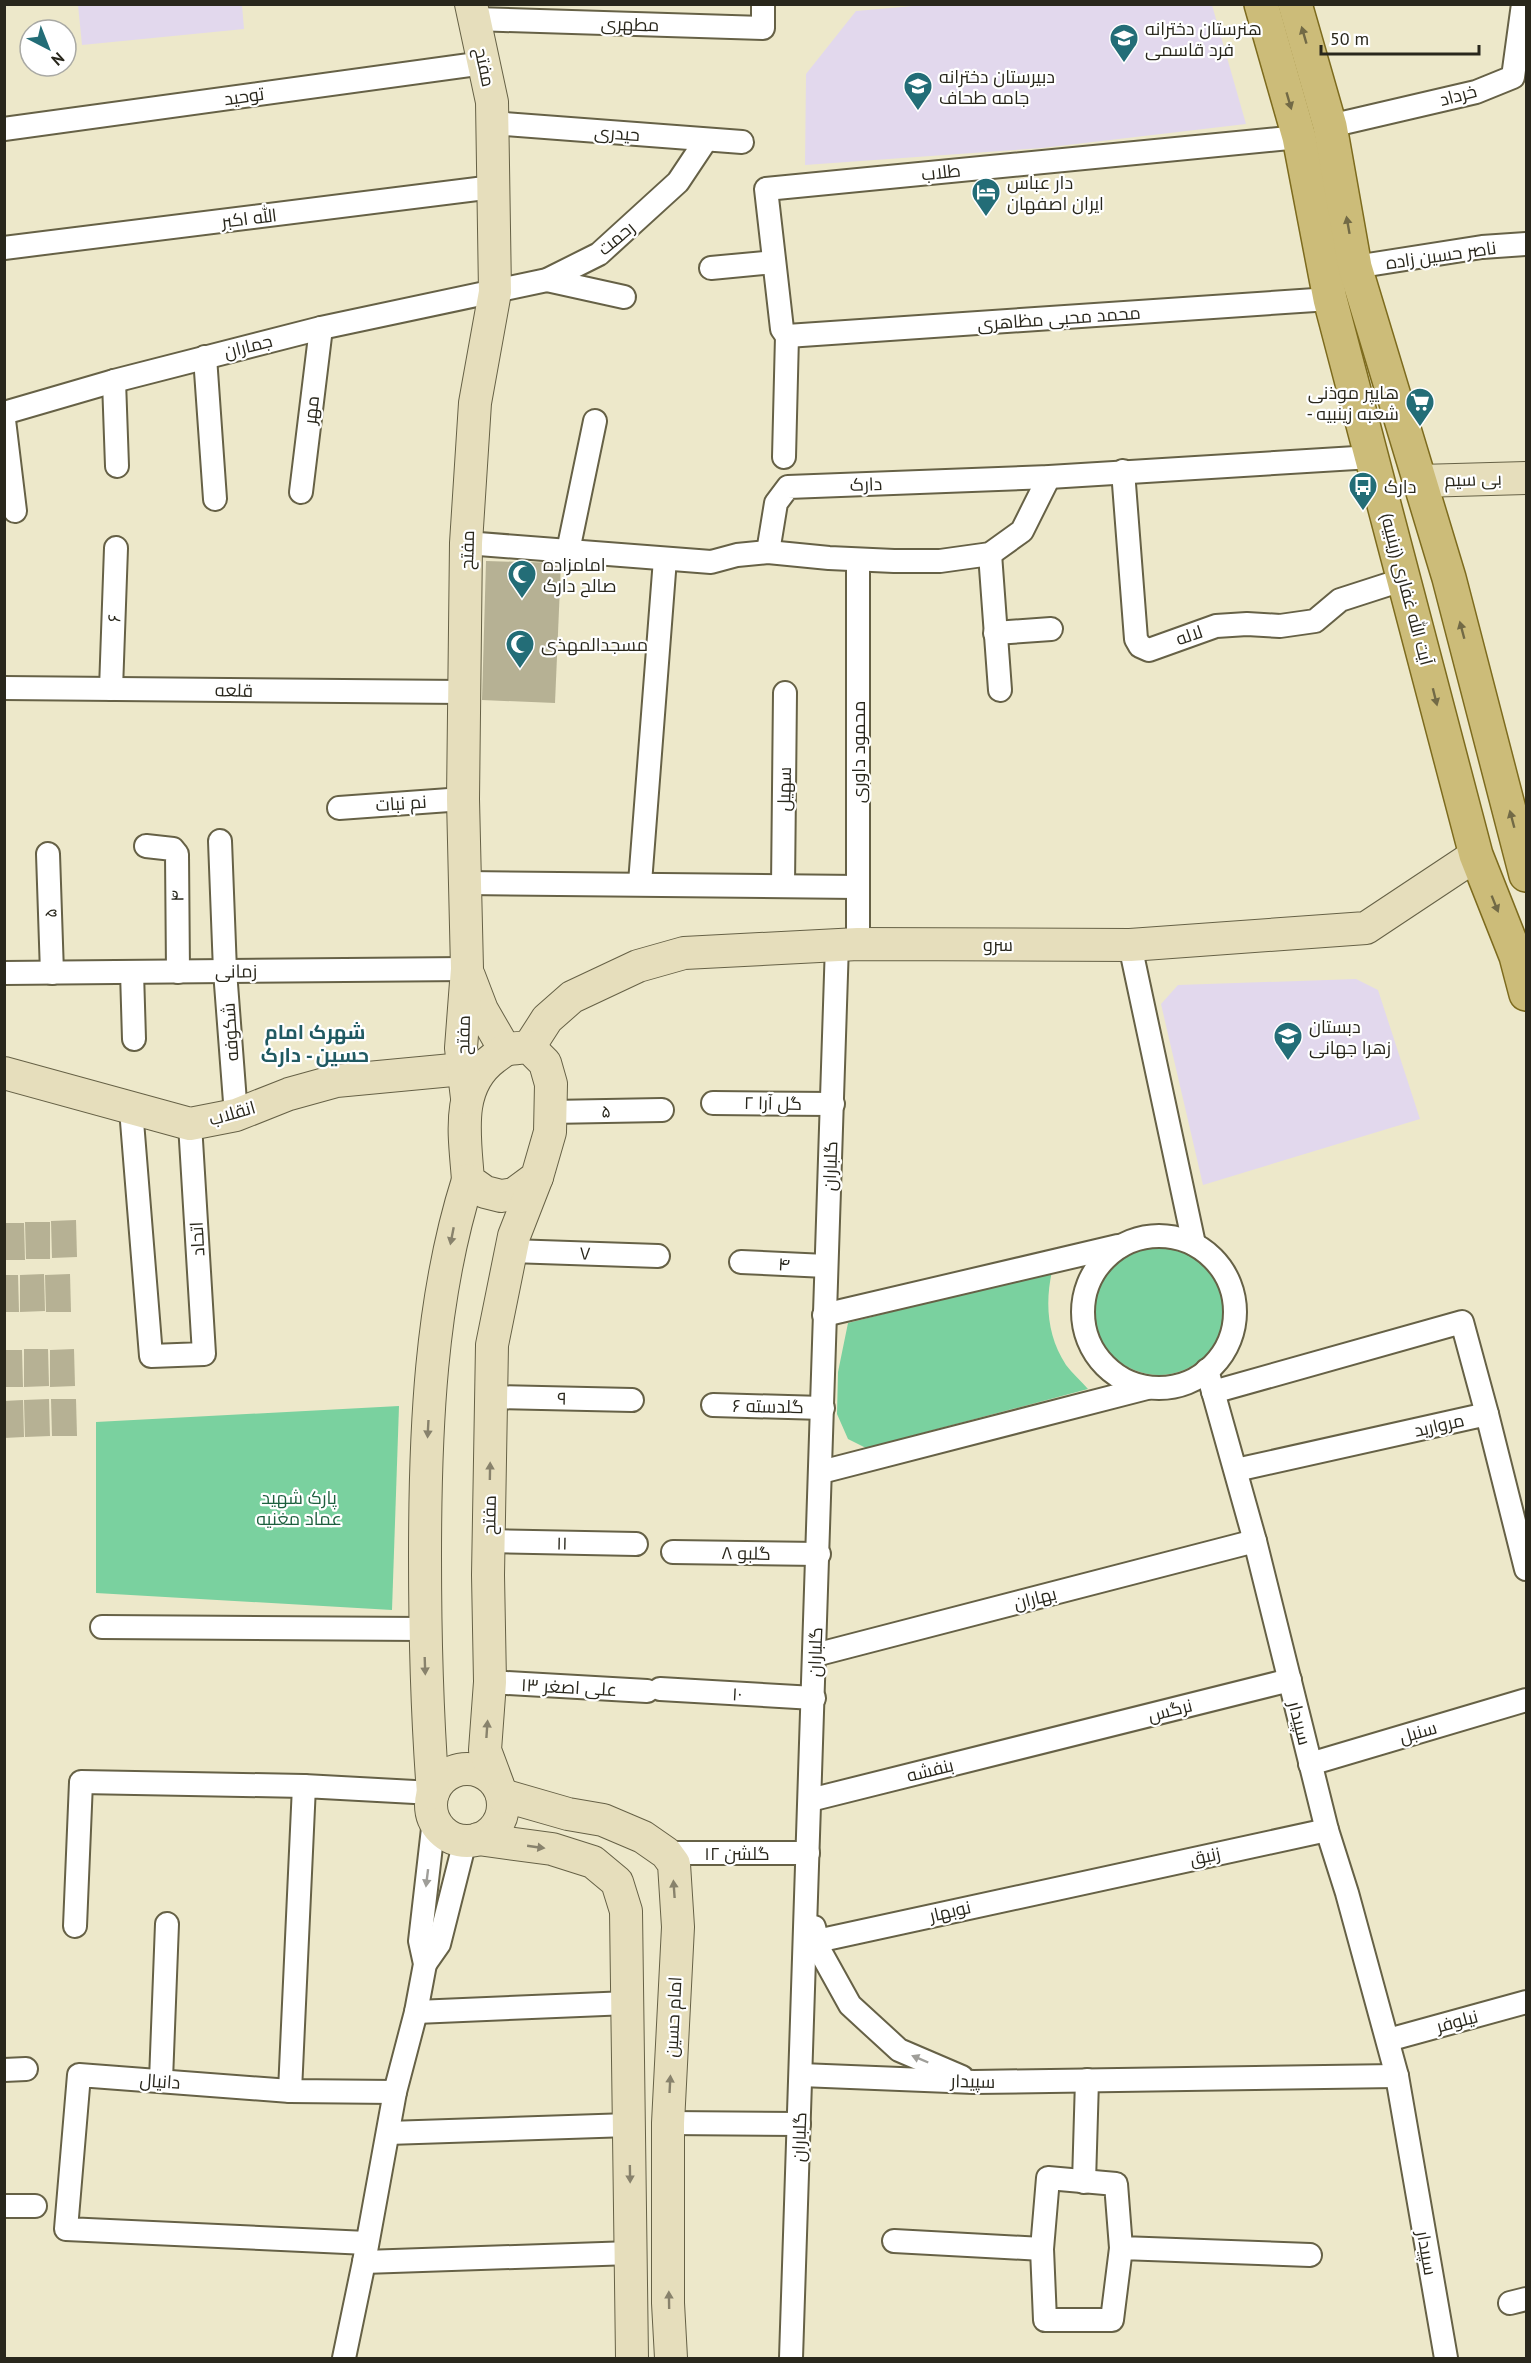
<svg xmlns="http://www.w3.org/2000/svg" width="1531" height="2363" font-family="'PT Sans',Cairo,sans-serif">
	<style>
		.education { fill: #e2d8ed }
		.green { fill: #7ad19f }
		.building { fill: #b6b194 }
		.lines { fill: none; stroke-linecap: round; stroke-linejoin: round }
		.street-casing { stroke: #666146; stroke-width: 26 }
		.secondary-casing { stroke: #666146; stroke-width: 34 }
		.primary-casing { stroke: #7d6b1e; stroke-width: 36 }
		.street { stroke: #fff; stroke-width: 22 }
		.secondary { stroke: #e6debc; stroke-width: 32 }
		.primary { stroke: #ccbc79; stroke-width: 33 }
		.oneway { fill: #726a46 }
		.oneway2 { fill: #88826c }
		.oneway3 { fill: #9f9e99 }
		.labels { text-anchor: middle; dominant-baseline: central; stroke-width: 4.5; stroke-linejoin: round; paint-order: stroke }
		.street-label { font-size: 18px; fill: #29271c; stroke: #fff }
		.poi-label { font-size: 18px; fill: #29271c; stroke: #fff; text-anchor: start }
		.park-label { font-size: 18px; fill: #1d603e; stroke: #fff }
		.neighbourhood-label { font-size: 20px; font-weight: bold; fill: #205a62; stroke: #fff }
	</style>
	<rect width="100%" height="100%" fill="#ede8ca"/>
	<!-- education -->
	<g class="education">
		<path d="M936 4 1212 5 1246 124 1042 148 805 165 806 74 856 11Z"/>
		<path d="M78 5H242L244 29 82 45Z"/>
		<path d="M1356 979 1378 990 1420 1119 1203 1185 1161 1004 1178 985Z"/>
	</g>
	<!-- green -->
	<g class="green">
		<circle cx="1159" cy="1310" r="65"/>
		<path d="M1052 1271C1045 1303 1047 1336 1066 1365 1072 1373 1081 1381 1088 1389L866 1448 848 1439 837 1414 838 1372 848 1323Z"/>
		<path d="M399 1406 392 1610 96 1593V1422Z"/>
	</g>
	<!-- building -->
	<g class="building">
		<path d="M486 561 561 563 555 703 482 700Z"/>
		<path d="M76 1220 77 1257 52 1258 51 1221Z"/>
		<path d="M25 1222H50V1259H26Z"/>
		<path d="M4 1223H24L25 1260H4Z"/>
		<path d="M44 1274 45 1311 20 1312V1275Z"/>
		<path d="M70 1274 71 1312H46L45 1275Z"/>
		<path d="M4 1275H18L19 1312H4Z"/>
		<path d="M24 1349H48L49 1386 24 1387Z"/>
		<path d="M74 1349 75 1386 50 1387V1350Z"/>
		<path d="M4 1350H22L23 1387H4Z"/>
		<path d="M49 1399 50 1436 25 1437 24 1400Z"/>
		<path d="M51 1399H76L77 1436H52Z"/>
		<path d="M23 1400 24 1437 4 1438V1401Z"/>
	</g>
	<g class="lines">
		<!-- street casing -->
		<g class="street-casing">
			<g id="street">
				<path d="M474 19 763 28V4"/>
				<path d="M492 123 742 142"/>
				<path d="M1330 126 1476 92 1513 77 1523 4"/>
				<path d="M4 129 484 63"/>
				<path d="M4 248 493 187"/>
				<path d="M1355 267 1482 247 1526 244"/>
				<path d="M711 268 774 262"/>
				<path d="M547 280 624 297"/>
				<path d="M787 336 782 329 766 189 1299 137"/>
				<path d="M787 336 1330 299"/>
				<path d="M205 357 215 499"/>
				<path d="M114 381 117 466"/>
				<path d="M4 413 114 381 321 328 547 280 599 254 678 182 706 140"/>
				<path d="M4 420 15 511"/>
				<path d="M784 457 787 336"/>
				<path d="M1123 471 1136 639 1140 646 1149 650 1216 626 1247 624 1280 626 1315 621 1340 600 1405 579"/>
				<path d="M301 492 321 328"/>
				<path d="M466 543 711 562 737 555 768 552 829 558 894 561H940L990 554 1022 531 1049 477"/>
				<path d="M568 551 595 421"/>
				<path d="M768 552 776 503 788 487 1049 477 1372 457"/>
				<path d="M990 554 1000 690"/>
				<path d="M995 633 1051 629"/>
				<path d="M4 688 464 692"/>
				<path d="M111 689 116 548"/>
				<path d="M339 808 463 799"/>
				<path d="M220 841 225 971 236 1115"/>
				<path d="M146 846 173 849 177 854 178 972"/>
				<path d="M48 854 52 973"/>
				<path d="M466 883 858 887"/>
				<path d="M640 883 665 559"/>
				<path d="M783 886 785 693"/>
				<path d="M858 944V560"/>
				<path d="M1130 945 1194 1244"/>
				<path d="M132 972 134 1039"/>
				<path d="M4 973 467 969"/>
				<path d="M713 1103 833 1104"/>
				<path d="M131 1109 151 1356 204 1354 190 1124"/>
				<path d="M550 1112 662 1110"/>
				<circle cx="1159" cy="1312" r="76"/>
				<path d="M511 1251 658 1256"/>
				<path d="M741 1262 826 1266"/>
				<path d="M824 1315 1118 1246"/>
				<path d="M1207 1370 1255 1541 1327 1830 1347 1893 1397 2076 1446 2358"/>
				<path d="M1213 1392 1462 1322 1487 1414"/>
				<path d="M491 1397 632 1400"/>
				<path d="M713 1405 823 1408"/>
				<path d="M1236 1470 1487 1414 1526 1569"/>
				<path d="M821 1472 1147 1388"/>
				<path d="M489 1541 636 1544"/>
				<path d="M673 1552 819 1554"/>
				<path d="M102 1627 425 1629"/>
				<path d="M815 1655 1255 1541"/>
				<path d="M490 1682 647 1691"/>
				<path d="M660 1689 814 1698"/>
				<path d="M1310 1764 1526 1700"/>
				<path d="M810 1800 1290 1680"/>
				<path d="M666 1853H808"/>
				<path d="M75 1926 81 1782 304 1786"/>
				<path d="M814 1927 820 1951 850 2005 899 2050 962 2077"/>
				<path d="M817 1941 1327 1830"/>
				<path d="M425 1964 439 1944 465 1841"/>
				<path d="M416 2012 628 2003"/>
				<path d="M1388 2040 1526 2002"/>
				<path d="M4 2070 26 2069"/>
				<path d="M801 2075 974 2082 1397 2076"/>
				<path d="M161 2080 167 1924"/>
				<path d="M290 2091 304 1786 433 1793"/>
				<path d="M668 2123 799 2124"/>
				<path d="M388 2133 629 2125"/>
				<path d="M1084 2182 1087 2080"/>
				<path d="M4 2206H35"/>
				<path d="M894 2241 1042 2249"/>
				<path d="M367 2243 66 2229 79 2075 290 2091 395 2092"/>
				<path d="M1121 2248 1112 2320H1045L1042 2249 1048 2178 1116 2184 1121 2248 1310 2255"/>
				<path d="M364 2262 631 2253"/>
				<path d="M1510 2303 1526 2299"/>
				<path d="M344 2358 364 2262 395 2092 416 2012 425 1964 420 1941 434 1820"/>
				<path d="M791 2358 837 944"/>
			</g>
		</g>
		<!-- secondary casing -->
		<g class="secondary-casing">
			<g id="secondary">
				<path d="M1420 481 1526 478"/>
				<path d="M469 976 482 1010 505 1050"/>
				<path d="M529 1047 547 1019 572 997 638 966 684 953 858 944 1130 945 1366 928 1476 855"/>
				<path d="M529 1047 545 1063 551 1084 550 1132 537 1177 514 1194 501 1196 485 1192 468 1180C465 1137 455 1087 494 1058 497 1056 502 1052 505 1050 512 1048 522 1048 529 1047Z"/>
				<path d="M4 1073 190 1124 236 1115 289 1094 336 1081 463 1069"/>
				<path d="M467 1098 461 1048 467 969 463 799 466 543 475 403 495 292 492 102 471 4"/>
				<circle cx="467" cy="1805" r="36"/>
				<path d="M498 1785 485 1750 490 1682 488 1575 492 1345 514 1236 537 1177"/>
				<path d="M433 1793C427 1714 425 1636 425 1557 425 1432 430 1300 468 1180"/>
				<path d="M502 1795 568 1814 603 1820 643 1837 666 1853 674 1864 678 1927 668 2123V2303L671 2358"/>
				<path d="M478 1839 552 1849 593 1862 617 1882 626 1911 632 2358"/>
			</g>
		</g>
		<!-- primary casing -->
		<g class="primary-casing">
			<g id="primary">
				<path d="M1261 4 1299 137 1330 299 1476 855 1516 956 1526 994"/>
				<path d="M1295 4 1330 126 1355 267 1449 578 1526 875"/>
			</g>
		</g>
		<!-- street -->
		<use href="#street" class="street"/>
		<!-- secondary -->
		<use href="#secondary" class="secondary"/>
		<!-- primary -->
		<use href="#primary" class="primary"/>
	</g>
	<!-- one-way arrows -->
	<defs><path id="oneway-solid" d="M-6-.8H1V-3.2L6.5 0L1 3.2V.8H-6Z" transform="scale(1.5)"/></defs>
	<g class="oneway">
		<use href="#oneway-solid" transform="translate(1304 35) rotate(-106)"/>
		<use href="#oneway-solid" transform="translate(1289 101) rotate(74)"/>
		<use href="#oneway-solid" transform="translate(1348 225) rotate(-100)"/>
		<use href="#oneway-solid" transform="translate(1462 630) rotate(-105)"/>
		<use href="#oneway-solid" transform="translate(1435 697) rotate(76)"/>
		<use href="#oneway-solid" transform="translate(1512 819) rotate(-105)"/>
		<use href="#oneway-solid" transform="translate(1495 904) rotate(68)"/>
	</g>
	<g class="oneway2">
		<use href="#oneway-solid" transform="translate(452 1236) rotate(101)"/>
		<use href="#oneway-solid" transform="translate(428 1429) rotate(93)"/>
		<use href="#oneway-solid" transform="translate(490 1471) rotate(-89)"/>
		<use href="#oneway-solid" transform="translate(425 1666) rotate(88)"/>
		<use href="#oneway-solid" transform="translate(487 1729) rotate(-86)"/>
		<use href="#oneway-solid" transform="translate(536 1847) rotate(8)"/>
		<use href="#oneway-solid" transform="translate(674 1889) rotate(-94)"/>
		<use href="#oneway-solid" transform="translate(670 2084) rotate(-87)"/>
		<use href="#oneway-solid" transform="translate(630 2174) rotate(89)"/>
		<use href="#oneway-solid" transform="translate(669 2300) rotate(-91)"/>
	</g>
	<g class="oneway3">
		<use href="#oneway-solid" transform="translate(427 1878) rotate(97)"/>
		<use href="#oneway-solid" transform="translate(920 2059) rotate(-157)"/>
	</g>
	<!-- icons -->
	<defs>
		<g id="school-pin" transform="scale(1.5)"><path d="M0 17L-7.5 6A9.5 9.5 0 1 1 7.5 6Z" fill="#236d77" stroke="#fff"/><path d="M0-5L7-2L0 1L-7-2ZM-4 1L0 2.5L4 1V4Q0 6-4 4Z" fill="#fff"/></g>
		<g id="hotel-pin" transform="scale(1.5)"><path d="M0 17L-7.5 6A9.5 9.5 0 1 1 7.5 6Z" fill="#236d77" stroke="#fff"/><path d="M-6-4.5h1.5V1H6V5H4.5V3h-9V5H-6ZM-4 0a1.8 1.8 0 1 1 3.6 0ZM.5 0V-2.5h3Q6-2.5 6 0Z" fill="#fff"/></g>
		<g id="supermarket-pin" transform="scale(1.5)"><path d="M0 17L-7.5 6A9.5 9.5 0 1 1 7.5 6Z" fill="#236d77" stroke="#fff"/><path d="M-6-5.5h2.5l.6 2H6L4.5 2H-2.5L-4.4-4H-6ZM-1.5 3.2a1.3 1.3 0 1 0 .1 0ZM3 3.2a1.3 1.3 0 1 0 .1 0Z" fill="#fff"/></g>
		<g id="bus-pin" transform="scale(1.5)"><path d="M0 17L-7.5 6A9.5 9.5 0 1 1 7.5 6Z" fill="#236d77" stroke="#fff"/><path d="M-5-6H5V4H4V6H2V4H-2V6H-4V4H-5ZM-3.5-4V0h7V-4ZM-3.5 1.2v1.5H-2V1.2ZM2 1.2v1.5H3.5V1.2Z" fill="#fff"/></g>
		<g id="mosque-pin" transform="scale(1.5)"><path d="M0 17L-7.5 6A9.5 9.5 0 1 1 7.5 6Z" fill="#236d77" stroke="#fff"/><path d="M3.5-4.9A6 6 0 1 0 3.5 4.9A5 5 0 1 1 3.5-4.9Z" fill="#fff"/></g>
	</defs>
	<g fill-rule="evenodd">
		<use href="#school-pin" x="1124" y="38"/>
		<use href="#school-pin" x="918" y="86"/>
		<use href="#hotel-pin" x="986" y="192"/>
		<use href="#supermarket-pin" x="1420" y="402"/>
		<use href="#bus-pin" x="1363" y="486"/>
		<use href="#mosque-pin" x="522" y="574"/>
		<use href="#mosque-pin" x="520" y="644"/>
		<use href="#school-pin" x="1288" y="1036"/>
	</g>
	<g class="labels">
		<!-- street labels -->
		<g class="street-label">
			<text transform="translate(630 24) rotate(2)">مطهری</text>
			<text transform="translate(485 67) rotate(78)">مفتح</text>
			<text transform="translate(1458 95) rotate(-15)">خرداد</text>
			<text transform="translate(244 96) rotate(-8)">توحید</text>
			<text transform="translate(617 133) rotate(4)">حیدری</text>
			<text transform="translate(941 172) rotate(-6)">طلاب</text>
			<text transform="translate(249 218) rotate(-7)">الله اکبر</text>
			<text transform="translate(616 238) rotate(-40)">رحمت</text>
			<text transform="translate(1441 255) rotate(-8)">ناصر حسین زاده</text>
			<text transform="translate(1059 318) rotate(-4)">محمد محبی مظاهری</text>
			<text transform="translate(248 346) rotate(-14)">جماران</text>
			<text transform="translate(311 410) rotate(-83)">مهر</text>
			<text transform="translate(1473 479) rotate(-2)">بی سیم</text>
			<text transform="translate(866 484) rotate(-2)">دارک</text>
			<text transform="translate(467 550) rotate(-88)">مفتح</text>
			<text transform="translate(1407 589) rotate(75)">آیت الله غفاری (زینبیه)</text>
			<text transform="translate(114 618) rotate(-88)">۶</text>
			<text transform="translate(1189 635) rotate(-19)">لاله</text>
			<text transform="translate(234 690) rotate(1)">قلعه</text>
			<text transform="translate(858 752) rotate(-90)">محمود داوری</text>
			<text transform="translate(784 789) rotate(-89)">سهیل</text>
			<text transform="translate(401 803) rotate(-4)">نم نبات</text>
			<text transform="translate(177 896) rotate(-91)">۴</text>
			<text transform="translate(50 913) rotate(-92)">۵</text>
			<text x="998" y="944">سرو</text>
			<text transform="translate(236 971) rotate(-1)">زمانی</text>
			<text transform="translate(230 1032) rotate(-94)">شکوفه</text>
			<text transform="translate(463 1035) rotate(-89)">مفتح</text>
			<text transform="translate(773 1103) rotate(1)">گل آرا ۲</text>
			<text transform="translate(606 1111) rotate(-1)">۵</text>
			<text transform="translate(232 1113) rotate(-16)">انقلاب</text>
			<text transform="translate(830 1166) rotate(-88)">گلباران</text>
			<text transform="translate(197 1239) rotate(-93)">اتحاد</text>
			<text transform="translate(585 1253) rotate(2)">۷</text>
			<text transform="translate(784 1264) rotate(3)">۴</text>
			<text transform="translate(562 1398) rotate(1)">۹</text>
			<text transform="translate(768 1406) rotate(1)">گلدسته ۶</text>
			<text transform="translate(1439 1425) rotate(-13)">مروارید</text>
			<text transform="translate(489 1515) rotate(-89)">مفتح</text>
			<text transform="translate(562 1543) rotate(1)">۱۱</text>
			<text transform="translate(746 1553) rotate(1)">گلبو ۸</text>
			<text transform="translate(1035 1598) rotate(-14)">بهاران</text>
			<text transform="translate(815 1652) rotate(-88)">گلباران</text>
			<text transform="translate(569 1687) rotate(3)">علی اصغر ۱۳</text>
			<text transform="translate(737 1694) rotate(3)">۱۰</text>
			<text transform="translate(1170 1710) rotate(-14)">نرگس</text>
			<text transform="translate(1300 1723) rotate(76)">سپیدار</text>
			<text transform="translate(1418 1732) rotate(-16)">سنبل</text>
			<text transform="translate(930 1770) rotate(-14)">بنفشه</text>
			<text x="737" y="1853">گلشن ۱۲</text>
			<text transform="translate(1205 1856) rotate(-12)">زنبق</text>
			<text transform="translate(950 1911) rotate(-13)">نوبهار</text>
			<text transform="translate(673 2017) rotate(-87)">امام حسین</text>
			<text transform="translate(1457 2021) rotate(-15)">نیلوفر</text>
			<text transform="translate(160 2081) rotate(4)">دانیال</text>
			<text transform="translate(973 2081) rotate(1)">سپیدار</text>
			<text transform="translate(799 2137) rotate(-88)">گلباران</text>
			<text transform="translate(1427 2253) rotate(80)">سپیدار</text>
		</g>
		<!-- poi labels -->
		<g class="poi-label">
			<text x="1145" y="28">هنرستان دخترانه<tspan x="1145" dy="21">فرد قاسمی</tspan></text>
			<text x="939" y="76">دبیرستان دخترانه<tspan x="939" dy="21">جامه طحاف</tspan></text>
			<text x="1007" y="182">دار عباس<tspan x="1007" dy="21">ایران اصفهان</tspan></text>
			<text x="1399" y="392" text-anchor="end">هایپر موذنی<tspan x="1399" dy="21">- شعبه زینبیه</tspan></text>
			<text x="1384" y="486">دارک</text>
			<text x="543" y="564">امامزاده<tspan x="543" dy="21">صالح دارک</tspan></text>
			<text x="541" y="644">مسجدالمهذی</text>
			<text x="1309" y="1026">دبستان<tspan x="1309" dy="21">زهرا جهانی</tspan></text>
		</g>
		<!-- park labels -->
		<g class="park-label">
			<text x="299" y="1497">پارک شهید<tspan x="299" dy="21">عماد مغنیه</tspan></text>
		</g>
		<!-- neighbourhood labels -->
		<g class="neighbourhood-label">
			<text x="315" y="1032">شهرک امام<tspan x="315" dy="23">حسین - دارک</tspan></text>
		</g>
	</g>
	<!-- border -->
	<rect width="1531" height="2363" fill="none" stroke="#29271c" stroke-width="12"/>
	<!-- north arrow -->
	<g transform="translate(48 48) rotate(138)"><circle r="28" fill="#ffffff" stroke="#a9a9a4" stroke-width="1.5"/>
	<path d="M0-4.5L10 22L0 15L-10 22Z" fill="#236d77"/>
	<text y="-9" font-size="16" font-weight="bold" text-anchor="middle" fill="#29271c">N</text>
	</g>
	<!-- scale -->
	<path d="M1321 45v9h158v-9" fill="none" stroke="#29271c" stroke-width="3"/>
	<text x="1330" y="45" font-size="18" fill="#29271c" stroke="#ffffff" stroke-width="4.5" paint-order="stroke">50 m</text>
</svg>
